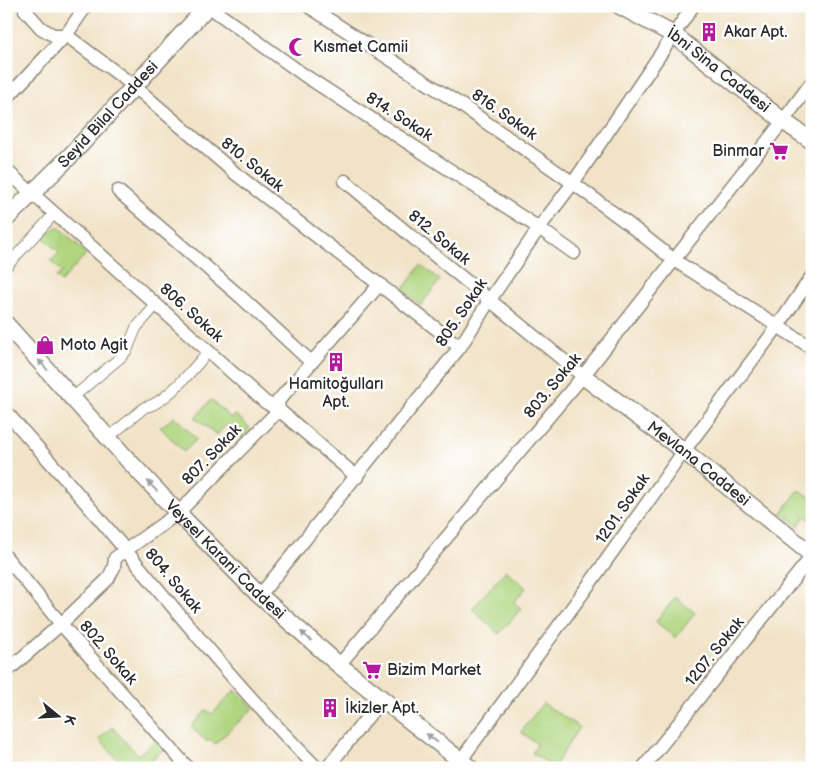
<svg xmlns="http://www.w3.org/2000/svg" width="818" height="774" font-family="'Balsamiq Sans',sans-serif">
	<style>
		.green { fill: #afd57f; stroke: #6d8055 }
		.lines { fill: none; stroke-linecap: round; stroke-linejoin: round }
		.pedestrian-casing { stroke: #8e8779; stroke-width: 12 }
		.minor-casing { stroke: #8e8779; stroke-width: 15 }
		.tertiary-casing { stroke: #8e8779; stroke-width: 19 }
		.pedestrian { stroke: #fff; stroke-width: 10 }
		.minor { stroke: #fff; stroke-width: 12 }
		.tertiary { stroke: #fff; stroke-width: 16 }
		.oneway { fill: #a0a0a0 }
		.labels { text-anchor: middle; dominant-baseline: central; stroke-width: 5; stroke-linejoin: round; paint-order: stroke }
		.poi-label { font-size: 16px; fill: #2b2b2b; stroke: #fff; text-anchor: start }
		.street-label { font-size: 16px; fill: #2b2b2b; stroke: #fff }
	</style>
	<rect width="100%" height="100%" fill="#fff"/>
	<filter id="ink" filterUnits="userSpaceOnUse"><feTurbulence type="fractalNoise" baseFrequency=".02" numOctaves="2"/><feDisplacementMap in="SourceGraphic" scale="10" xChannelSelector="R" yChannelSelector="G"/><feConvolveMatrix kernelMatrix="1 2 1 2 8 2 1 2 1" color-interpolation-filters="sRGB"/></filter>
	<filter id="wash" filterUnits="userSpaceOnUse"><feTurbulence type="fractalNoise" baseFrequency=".0096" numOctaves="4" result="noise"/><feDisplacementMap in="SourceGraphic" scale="20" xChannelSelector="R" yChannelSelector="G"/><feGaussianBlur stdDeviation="1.12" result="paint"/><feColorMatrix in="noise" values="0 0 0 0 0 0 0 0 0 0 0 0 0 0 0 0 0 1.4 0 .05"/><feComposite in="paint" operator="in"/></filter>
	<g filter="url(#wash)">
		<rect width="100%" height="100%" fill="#f1e3c7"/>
		<!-- green -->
		<g class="green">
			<path d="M57 226 87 253 61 282 56 277 62 272 51 261 59 253 44 238Z"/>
			<path d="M421 265 440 280 421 305 402 290Z"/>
			<path d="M211 400 231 418 236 415 250 428 242 438 226 425 217 435 195 418Z"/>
			<path d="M175 417 197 439 184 452 160 427Z"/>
			<path d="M799 490 812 498V521L805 516 799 526 781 513Z"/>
			<path d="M506 570 526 588 514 602 521 609 499 634 472 609Z"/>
			<path d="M675 597 695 613 676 638 656 622Z"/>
			<path d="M235 690 254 708 215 744 210 739 207 742 191 727 206 710 212 714Z"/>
			<path d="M543 703 579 727 554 767 532 753 537 744 521 732Z"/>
			<path d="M112 727 138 755 156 740 164 749 142 768H125L99 739Z"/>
		</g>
	</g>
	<g filter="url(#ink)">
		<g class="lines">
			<!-- pedestrian casing -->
			<g class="pedestrian-casing">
				<g id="pedestrian">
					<path d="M6 267 55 213"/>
					<path d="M72 398 121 357 127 350 136 328 157 304"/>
					<path d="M108 438 145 407C166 404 195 366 209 351"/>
				</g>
			</g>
			<!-- minor casing -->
			<g class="minor-casing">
				<g id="minor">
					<path d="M208 6 304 75 539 228 574 253"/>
					<path d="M308 6 461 105 573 183 627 223 674 260 812 348"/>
					<path d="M25 10 41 28 53 35H66L134 86 236 174 460 347"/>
					<path d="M6 99 66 35 86 6"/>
					<path d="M6 170 265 402 279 410 357 477"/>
					<path d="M345 181 417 241 583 376"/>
					<path d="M118 191 242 298 311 362"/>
					<path d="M6 412C47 458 88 504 127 552 189 626 249 700 317 768"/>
					<path d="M6 557 61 624 188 768"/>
					<path d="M258 594 265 589 460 347 489 301 539 228 573 183 693 6"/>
					<path d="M339 665 583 376 783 121 812 82"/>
					<path d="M6 672 61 624 108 579 114 567 115 558 178 513 279 410 278 401 380 284"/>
					<path d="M461 760 593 579 684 451 778 326 812 276"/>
					<path d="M327 768 382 699"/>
					<path d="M643 768 812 556"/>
				</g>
			</g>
			<!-- tertiary casing -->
			<g class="tertiary-casing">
				<g id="tertiary">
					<path id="s1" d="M620 6 674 35 783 121 812 141"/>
					<path id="s2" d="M6 219 71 155 208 6"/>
					<path id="s3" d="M6 324 127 459 178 513 258 594 339 665 470 768"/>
					<path id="s4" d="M583 376 684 451 812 555"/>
				</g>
			</g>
			<!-- pedestrian -->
			<use href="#pedestrian" class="pedestrian"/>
			<!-- minor -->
			<use href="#minor" class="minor"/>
			<!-- tertiary -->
			<use href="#tertiary" class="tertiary"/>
		</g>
		<!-- one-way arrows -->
		<defs><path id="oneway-solid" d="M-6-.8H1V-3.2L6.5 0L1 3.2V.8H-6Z" transform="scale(1.25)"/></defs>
		<g class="oneway">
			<use href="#oneway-solid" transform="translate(43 365) rotate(-132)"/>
			<use href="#oneway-solid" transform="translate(152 486) rotate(-133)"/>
			<use href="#oneway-solid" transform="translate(306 636) rotate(-139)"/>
			<use href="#oneway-solid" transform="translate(432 738) rotate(-142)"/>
		</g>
	</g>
	<!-- icons -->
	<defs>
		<g id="building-bare" transform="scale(1.5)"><path d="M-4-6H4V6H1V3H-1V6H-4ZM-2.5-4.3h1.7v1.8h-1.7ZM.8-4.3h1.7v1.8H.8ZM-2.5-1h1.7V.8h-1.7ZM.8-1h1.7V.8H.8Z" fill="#b5179e" stroke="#fff" stroke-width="2.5" paint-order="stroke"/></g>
		<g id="mosque-bare" transform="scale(1.5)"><path d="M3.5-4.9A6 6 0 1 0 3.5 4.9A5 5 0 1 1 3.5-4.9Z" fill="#b5179e" stroke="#fff" stroke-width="2.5" paint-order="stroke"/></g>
		<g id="supermarket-bare" transform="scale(1.5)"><path d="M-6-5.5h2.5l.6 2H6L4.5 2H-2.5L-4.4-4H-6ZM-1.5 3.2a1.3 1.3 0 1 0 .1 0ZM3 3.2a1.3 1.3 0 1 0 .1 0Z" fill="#b5179e" stroke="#fff" stroke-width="2.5" paint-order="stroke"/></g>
		<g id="shop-bare" transform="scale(1.5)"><path d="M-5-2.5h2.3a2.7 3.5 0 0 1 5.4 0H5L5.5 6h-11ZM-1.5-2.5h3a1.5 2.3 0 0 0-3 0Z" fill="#b5179e" stroke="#fff" stroke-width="2.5" paint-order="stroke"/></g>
	</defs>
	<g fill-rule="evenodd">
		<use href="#building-bare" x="709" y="32"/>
		<use href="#mosque-bare" x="298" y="47"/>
		<use href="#supermarket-bare" x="779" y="151"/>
		<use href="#shop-bare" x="45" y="345"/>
		<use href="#building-bare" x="336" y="362"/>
		<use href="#supermarket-bare" x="372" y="670"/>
		<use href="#building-bare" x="330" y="708"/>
	</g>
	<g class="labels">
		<!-- poi labels -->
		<g class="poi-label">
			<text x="724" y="32">Akar Apt.</text>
			<text x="313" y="47">Kısmet Camii</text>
			<text x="764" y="151" text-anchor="end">Binmar</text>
			<text x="60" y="345">Moto Agit</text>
			<text x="336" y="384" text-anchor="middle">Hamitoğulları<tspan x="336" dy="18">Apt.</tspan></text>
			<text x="387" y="670">Bizim Market</text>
			<text x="345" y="708">İkizler Apt.</text>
		</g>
		<!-- street labels -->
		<g class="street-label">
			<text stroke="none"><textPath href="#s1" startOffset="118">İbni Sina Caddesi</textPath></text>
			<text stroke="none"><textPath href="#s2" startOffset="146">Seyid Bilal Caddesi</textPath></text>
			<text transform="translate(504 115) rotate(35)">816. Sokak</text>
			<text transform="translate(399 117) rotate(33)">814. Sokak</text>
			<text transform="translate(252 165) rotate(39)">810. Sokak</text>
			<text transform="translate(439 238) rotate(40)">812. Sokak</text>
			<text transform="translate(191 313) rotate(42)">806. Sokak</text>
			<text transform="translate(462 313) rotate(-56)">805. Sokak</text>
			<text transform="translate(553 386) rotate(-50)">803. Sokak</text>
			<text transform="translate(212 455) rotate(-46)">807. Sokak</text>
			<text stroke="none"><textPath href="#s4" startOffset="145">Mevlana Caddesi</textPath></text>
			<text transform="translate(623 509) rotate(-55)">1201. Sokak</text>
			<text stroke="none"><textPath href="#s3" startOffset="322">Veysel Karani Caddesi</textPath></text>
			<text transform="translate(173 581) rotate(50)">804. Sokak</text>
			<text transform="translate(715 652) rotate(-51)">1207. Sokak</text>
			<text transform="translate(108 653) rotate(49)">802. Sokak</text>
		</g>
	</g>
	<!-- margin -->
	<rect width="818" height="774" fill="none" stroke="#fff" stroke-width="25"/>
	<!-- north arrow -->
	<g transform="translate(58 716) rotate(108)" stroke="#ffffff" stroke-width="4" paint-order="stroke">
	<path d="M0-4L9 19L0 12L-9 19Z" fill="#2b2b2b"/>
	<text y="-8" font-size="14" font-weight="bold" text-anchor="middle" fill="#2b2b2b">K</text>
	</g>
</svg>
